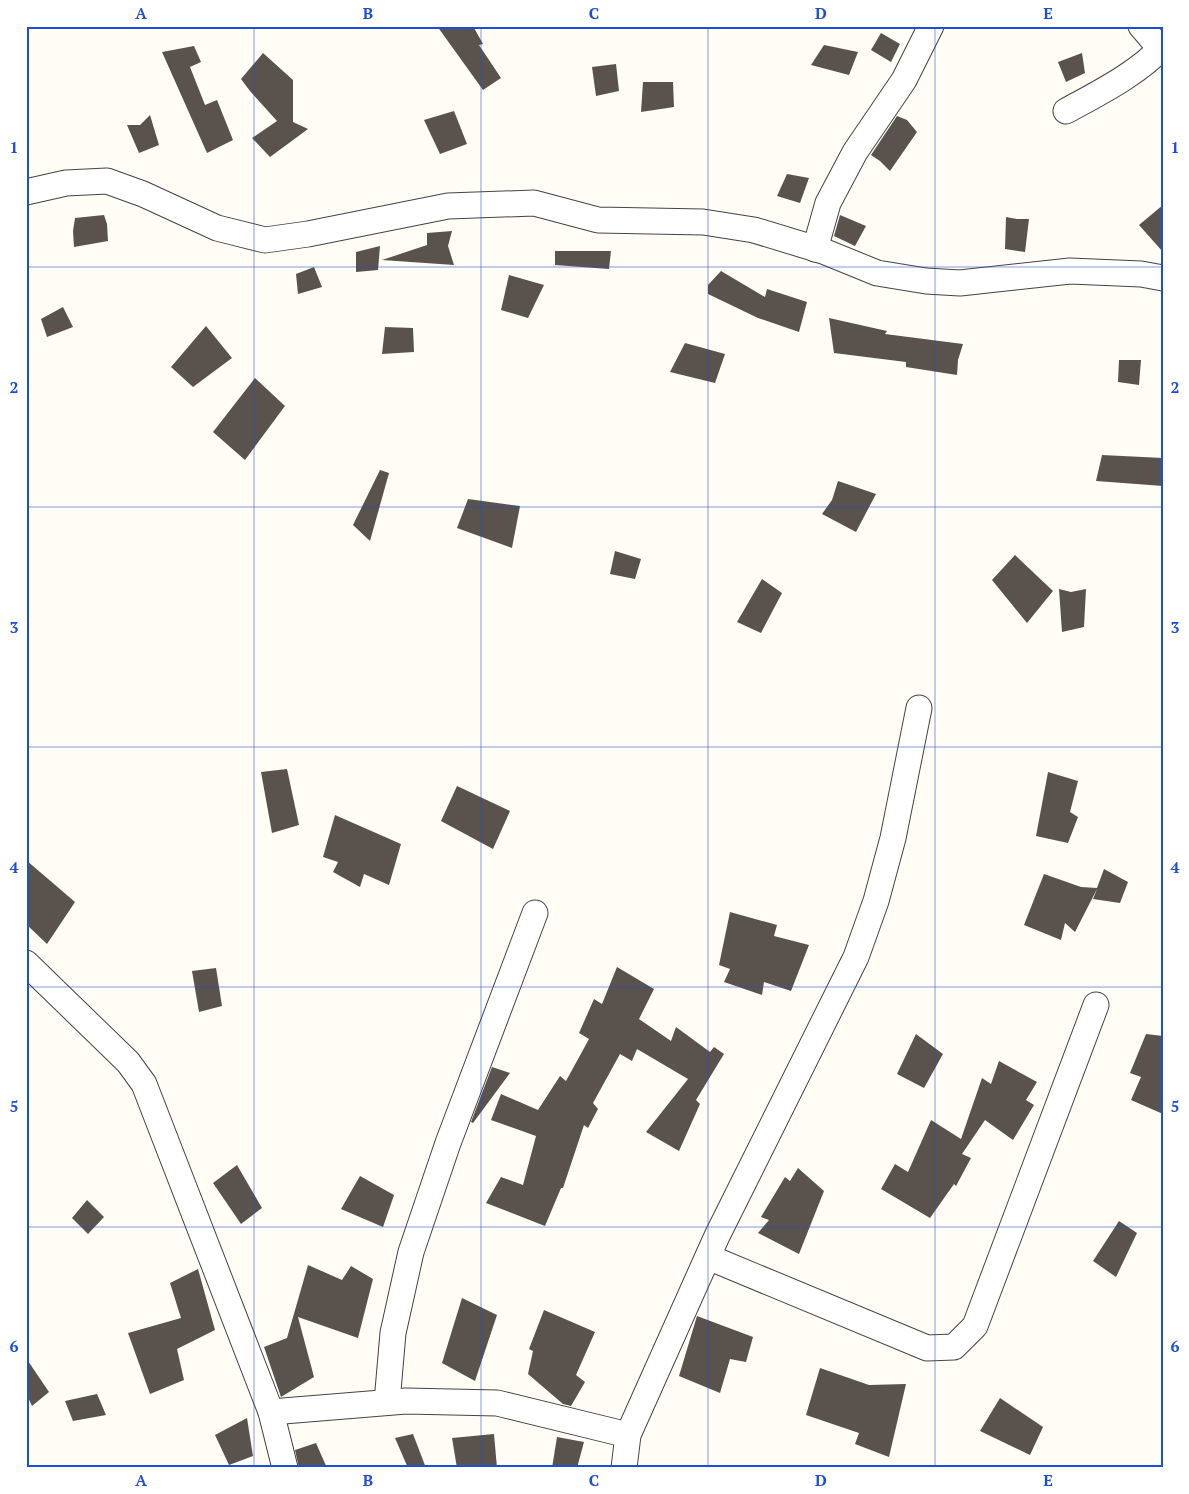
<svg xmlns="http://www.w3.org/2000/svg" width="1189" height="1494" font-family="'PT Serif',serif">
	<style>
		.building { fill: #5a524d }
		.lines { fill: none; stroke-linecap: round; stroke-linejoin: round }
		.minor-casing { stroke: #444; stroke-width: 27 }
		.minor { stroke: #fff; stroke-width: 25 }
		.grid { fill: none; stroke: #1d4ed8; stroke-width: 1; stroke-opacity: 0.55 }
		.neatline { fill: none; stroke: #1d4ed8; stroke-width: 2 }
		.grid-label { font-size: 16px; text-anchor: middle; font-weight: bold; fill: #1d4ed8 }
	</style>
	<rect width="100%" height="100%" fill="#fffdf5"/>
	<!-- building -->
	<g class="building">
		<path d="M437 26H473L483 44 479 45 501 78 483 90Z"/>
		<path d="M881 33 900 44 891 62 871 50Z"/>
		<path d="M824 45 858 52 849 75 811 65Z"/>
		<path d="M194 46 201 62 190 67 205 105 217 100 233 140 207 153 162 52Z"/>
		<path d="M263 53 293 80V122L308 129 270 157 252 138 277 121 250 91 241 79Z"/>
		<path d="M1082 53 1085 73 1066 82 1058 62Z"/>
		<path d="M616 64 619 91 596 96 592 67Z"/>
		<path d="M643 82H673L674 107 641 112Z"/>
		<path d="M454 111 467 144 440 154 424 120Z"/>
		<path d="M150 115 159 145 139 153 127 125H140Z"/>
		<path d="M897 116 907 120 917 132 890 171 880 161 871 155Z"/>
		<path d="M787 174 809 178 800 203 777 196Z"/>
		<path d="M1163 205V252L1139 225Z"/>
		<path d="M104 215 107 224 108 241 74 247 73 231 75 218Z"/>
		<path d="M840 215 866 226 855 246 834 236Z"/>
		<path d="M1006 217 1017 219H1029L1025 252 1005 249Z"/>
		<path d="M452 231 448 246 454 265 382 260 427 245V233Z"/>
		<path d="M380 246 378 270 356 272V252Z"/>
		<path d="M555 251H611L609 269 555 265Z"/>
		<path d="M314 267 322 287 298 294 296 274Z"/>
		<path d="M721 271 765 297 767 289 807 302 799 332 758 318 708 294V285Z"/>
		<path d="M509 275 544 285 528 318 501 310Z"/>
		<path d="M63 307 73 327 47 337 41 319Z"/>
		<path d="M829 318 887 331 885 334 963 344 958 360 957 375 906 367V362L834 353Z"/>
		<path d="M206 326 232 358 193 387 171 367Z"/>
		<path d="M385 327 413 328 414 352 382 354Z"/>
		<path d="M685 343 725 354 715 383 670 372Z"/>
		<path d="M1119 360H1141L1139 385 1118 382Z"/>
		<path d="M255 378 285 406 245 460 213 432Z"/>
		<path d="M1102 455 1163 458V486L1096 481Z"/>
		<path d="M380 470 389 473 370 541 353 525Z"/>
		<path d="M838 481 876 494 856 532 822 514 832 500Z"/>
		<path d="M468 499 520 506 512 548 457 528Z"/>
		<path d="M615 551 641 559 635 579 610 574Z"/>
		<path d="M1015 555 1053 591 1027 623 992 580Z"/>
		<path d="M762 579 782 593 761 633 737 622Z"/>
		<path d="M1059 589 1071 592 1086 589 1084 627 1062 632Z"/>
		<path d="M287 769 299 825 272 833 261 772Z"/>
		<path d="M1048 772 1078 781 1070 812 1078 817 1068 843 1036 836Z"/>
		<path d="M457 786 510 811 493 849 441 821Z"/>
		<path d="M335 815 401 844 389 885 364 874 360 887 333 872 338 862 323 857Z"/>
		<path d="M26 860 75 902 47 944 26 924Z"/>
		<path d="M1104 869 1128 882 1120 903 1093 899 1097 889 1075 932 1065 923 1061 940 1024 925 1044 874 1081 887 1097 888Z"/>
		<path d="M730 912 777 925 774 936 809 945 791 991 764 982 762 995 724 982 730 969 719 965Z"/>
		<path d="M617 967 654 989 639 1019 671 1041 676 1027 710 1052 714 1047 724 1054 696 1100 700 1104 679 1151 646 1132 688 1079 637 1049 632 1061 620 1054 593 1103 598 1109 588 1128 584 1125 563 1188H561L545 1226 486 1203 501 1177 523 1185 536 1136 491 1120 501 1094 538 1110 560 1076 566 1081 589 1039 579 1033 594 999 602 1004Z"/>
		<path d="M216 968 222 1006 199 1012 192 971Z"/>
		<path d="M916 1034 943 1054 924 1088 897 1074Z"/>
		<path d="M1146 1034 1163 1036V1114L1131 1100 1141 1077 1130 1073Z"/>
		<path d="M999 1061 1037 1082 1026 1100 1034 1105 1013 1140 985 1120 962 1154 971 1158 956 1186 954 1184 930 1218 881 1189 895 1164 908 1172 931 1120 961 1139 982 1078 991 1084Z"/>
		<path d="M492 1067 510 1073 473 1123 471 1122Z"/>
		<path d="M237 1165 262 1208 241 1224 213 1183Z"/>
		<path d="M798 1168 824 1191 799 1254 758 1233 769 1220 761 1217 785 1177 790 1181Z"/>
		<path d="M360 1176 394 1195 383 1227 341 1209Z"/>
		<path d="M87 1200 104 1217 88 1234 72 1218Z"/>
		<path d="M1119 1221 1137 1233 1116 1277 1093 1261Z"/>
		<path d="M308 1265 342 1280 351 1266 373 1279 358 1338 298 1317 314 1377 281 1397 264 1347 287 1338Z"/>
		<path d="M198 1269 215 1330 177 1349 184 1380 150 1394 128 1333 181 1318 170 1283Z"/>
		<path d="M462 1298 497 1315 475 1381 442 1363Z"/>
		<path d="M544 1310 595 1332 576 1375 585 1382 571 1406 563 1404 528 1374 533 1351 529 1349Z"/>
		<path d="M697 1316 753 1337 746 1362 730 1359 720 1393 679 1376Z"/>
		<path d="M26 1358 49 1392 32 1406 26 1393Z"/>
		<path d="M820 1368 869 1385 906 1384 889 1457 855 1444 859 1433 806 1415Z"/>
		<path d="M97 1394 106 1415 73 1421 65 1401Z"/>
		<path d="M1000 1398 1043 1427 1030 1455 980 1431Z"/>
		<path d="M247 1418 253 1456 229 1465 215 1435Z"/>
		<path d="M413 1434 426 1468H408L395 1438Z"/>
		<path d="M494 1434 497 1468H457L452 1438Z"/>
		<path d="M557 1437 584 1442 577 1468H552Z"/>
		<path d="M316 1443 327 1468H299L295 1450Z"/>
	</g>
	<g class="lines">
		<!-- minor casing -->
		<g class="minor-casing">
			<g id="minor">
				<path d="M1141 26 1163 52"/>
				<path d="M1066 111C1097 94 1139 73 1163 46"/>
				<path d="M26 192 66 183 107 181 143 194 217 228 265 240 308 234 448 206 534 203 598 220 703 222 754 230 823 251 877 273 926 281 960 283 1070 271 1141 274 1163 278"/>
				<path d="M815 249 828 203 855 152 904 80 931 26"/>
				<path d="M26 963 128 1062 144 1084 271 1412 406 1401 497 1403 628 1435"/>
				<path d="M708 1257 927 1348 954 1347 975 1326 1096 1005"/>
				<path d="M387 1402 393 1333 411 1252 448 1143 535 913"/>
				<path d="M271 1412 285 1468"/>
				<path d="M624 1468 628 1435 717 1236 856 957 876 901 893 838 919 708"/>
			</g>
		</g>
		<!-- minor -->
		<use href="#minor" class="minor"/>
	</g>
	<!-- grid -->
	<path class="grid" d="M254 26V1468M481 26V1468M708 26V1468M935 26V1468M26 267H1163M26 507H1163M26 747H1163M26 987H1163M26 1227H1163"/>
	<!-- border -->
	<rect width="1189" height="1494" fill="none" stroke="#ffffff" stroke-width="55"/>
	<rect x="28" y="28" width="1134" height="1438" class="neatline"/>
	<g class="grid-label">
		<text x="141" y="19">A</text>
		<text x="368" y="19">B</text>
		<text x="594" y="19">C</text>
		<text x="821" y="19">D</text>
		<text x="1048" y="19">E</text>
		<text x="14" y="153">1</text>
		<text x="1175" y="153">1</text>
		<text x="14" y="393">2</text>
		<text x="1175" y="393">2</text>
		<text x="14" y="633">3</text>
		<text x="1175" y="633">3</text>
		<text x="14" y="873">4</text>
		<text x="1175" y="873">4</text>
		<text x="14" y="1112">5</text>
		<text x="1175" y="1112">5</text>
		<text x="14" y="1352">6</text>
		<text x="1175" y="1352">6</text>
		<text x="141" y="1486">A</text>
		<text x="368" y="1486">B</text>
		<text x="594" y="1486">C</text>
		<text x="821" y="1486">D</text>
		<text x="1048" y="1486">E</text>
	</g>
</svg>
